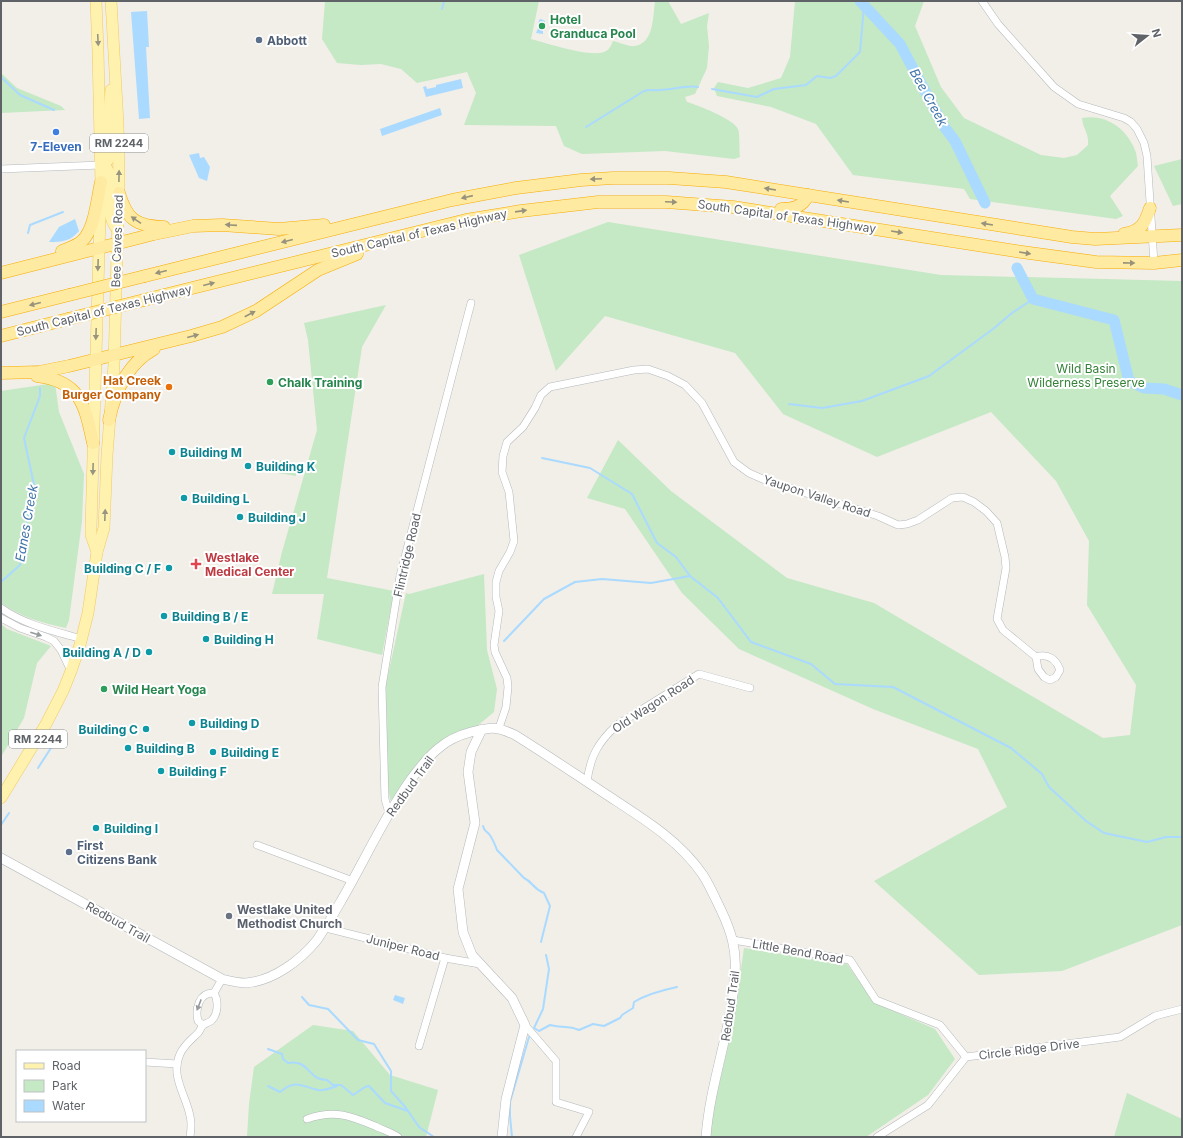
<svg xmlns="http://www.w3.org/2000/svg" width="1183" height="1138" font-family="Inter,sans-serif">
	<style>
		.green { fill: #c5e8c5 }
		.water { fill: #aadaff }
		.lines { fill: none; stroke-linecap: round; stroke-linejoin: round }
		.stream { stroke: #aadaff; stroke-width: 2 }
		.river { stroke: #aadaff; stroke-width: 11 }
		.minor-casing { stroke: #b5b8bc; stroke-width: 8 }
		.tertiary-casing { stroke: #b5b8bc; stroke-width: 10 }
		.primary-casing { stroke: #f2c960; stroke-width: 12 }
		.trunk-casing { stroke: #f9ab00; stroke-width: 13 }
		.minor { stroke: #fff; stroke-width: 7 }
		.tertiary { stroke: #fff; stroke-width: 9 }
		.primary { stroke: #fff2af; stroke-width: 11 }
		.trunk { stroke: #feeaa1; stroke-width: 12 }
		.trunk-bridge-casing { stroke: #f9ab00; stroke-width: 13; stroke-linecap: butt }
		.trunk-bridge { stroke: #feeaa1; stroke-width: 12 }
		.oneway { fill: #979581 }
		.oneway2 { fill: #97927c }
		.oneway3 { fill: #979a9d }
		.leisure-dot { fill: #2e9e5b; stroke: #fff; stroke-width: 1.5 }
		.service-dot { fill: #5c6f8a; stroke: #fff; stroke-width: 1.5 }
		.shop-dot { fill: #3f7fe0; stroke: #fff; stroke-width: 1.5 }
		.food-dot { fill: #e8710a; stroke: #fff; stroke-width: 1.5 }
		.culture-dot { fill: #0f9aa8; stroke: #fff; stroke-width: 1.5 }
		.health-dot { fill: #e0444e; stroke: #fff; stroke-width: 1.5 }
		.worship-dot { fill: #6b7280; stroke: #fff; stroke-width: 1.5 }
		.labels { text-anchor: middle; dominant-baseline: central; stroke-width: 4; stroke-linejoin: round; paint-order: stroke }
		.shield { fill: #fff; stroke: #8f9295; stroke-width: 1 }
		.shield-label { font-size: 11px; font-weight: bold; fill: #5f6368 }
		.leisure-label { font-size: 12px; font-weight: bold; fill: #27864d; stroke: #fff; text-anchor: start }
		.service-label { font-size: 12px; font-weight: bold; fill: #4e5e75; stroke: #fff; text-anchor: start }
		.shop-label { font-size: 12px; font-weight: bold; fill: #366cbe; stroke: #fff }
		.street-label { font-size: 12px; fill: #5f6368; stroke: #fff }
		.park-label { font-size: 12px; fill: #348238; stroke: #fff }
		.food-label { font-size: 12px; font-weight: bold; fill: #c56008; stroke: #fff; text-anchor: end }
		.culture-label { font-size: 12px; font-weight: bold; fill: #0d838f; stroke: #fff; text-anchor: start }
		.health-label { font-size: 12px; font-weight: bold; fill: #be3a42; stroke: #fff; text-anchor: start }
		.worship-label { font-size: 12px; font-weight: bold; fill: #5b616d; stroke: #fff; text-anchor: start }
		.water-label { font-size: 13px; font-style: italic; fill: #4174aa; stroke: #fff }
	</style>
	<rect width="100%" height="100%" fill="#f1efe8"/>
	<!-- green -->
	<g class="green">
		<path d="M325 1H539L531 39C546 43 594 59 606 51 610 49 611 45 613 41 619 42 629 47 635 46 654 43 653 16 655 1H668L681 24 709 13 707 26 709 46 707 68 695 94 685 97 687 102C699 106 732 118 738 129 740 134 739 150 740 157L734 159 665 151 582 154 564 146 556 126 464 125 476 93 467 72 417 83 401 69 381 64 361 65 337 63 322 39Z"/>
		<path d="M795 1H924L915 26 941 87 964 118 1041 155 1064 158 1077 155 1088 145C1089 132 1083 130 1082 118 1106 114 1126 128 1135 150 1137 154 1137 161 1138 166L1110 196 1123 216 1116 219 970 199 964 189 853 175 816 124 771 107 717 96 714 88 718 82 748 88 781 78 790 57Z"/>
		<path d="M1 73 17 88 61 106 65 110 1 113Z"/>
		<path d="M1182 159V204L1173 206 1154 166Z"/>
		<path d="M608 222 941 275 1182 281V925L1062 971 979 975 874 881 1007 807 978 749 873 709 739 649 682 593 625 509 587 498 618 440 671 491 787 578 874 603 1103 738 1130 735 1136 685 1087 605 1089 541 1056 481 991 412 877 457 783 414 735 353 605 316 556 371 519 255Z"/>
		<path d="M386 305 362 347 327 578 394 591 382 655 317 639 324 594H272L282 552 317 430 308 340 304 323Z"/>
		<path d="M55 383 59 412 84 474 82 521 69 620 66 628C42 623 21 617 1 603V391Z"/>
		<path d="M280 460 298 463 296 476 278 473Z"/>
		<path d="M484 574 487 650 497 689 494 712 477 726 445 739 395 798 390 800 387 779 386 684 406 593 409 594Z"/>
		<path d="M1 624 7 629 51 646 37 663 24 718 1 757Z"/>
		<path d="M744 948 847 964 875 1003 935 1029 955 1059 928 1095 866 1137H710V1122L733 1026Z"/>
		<path d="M313 1025 353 1031 390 1075 438 1090 426 1137H247L249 1104 254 1067Z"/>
		<path d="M1127 1093 1182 1119V1137H1114Z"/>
	</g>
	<!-- water -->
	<g class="water">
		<path d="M147 11 149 47H146L150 118 139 119 131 12Z"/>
		<path d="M541 19 545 21 544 27H543V34L536 33 539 26H538L539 20Z"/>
		<path d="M461 79 463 88 426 97 423 87 426 86 427 89 436 87V85Z"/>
		<path d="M440 108 442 115 382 136 380 129Z"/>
		<path d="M199 153 200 158 204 157 210 167 207 181 199 178 189 155Z"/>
		<path d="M75 219 79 231C71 241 62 242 49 242L59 227Z"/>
		<path d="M395 995 405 998 403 1004 393 1000Z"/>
	</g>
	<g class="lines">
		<!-- stream -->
		<g class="stream">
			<path d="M442 9 444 1"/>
			<path d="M1 11V13"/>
			<path d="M1 77 20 95 54 110"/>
			<path d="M712 89 757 97 774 89 806 85 817 76 830 78 836 76 860 52 864 6"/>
			<path d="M586 127 644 91C650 89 653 91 660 90 673 90 683 85 698 87"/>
			<path d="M28 233 30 225 63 212"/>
			<path d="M789 404 822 408 862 401 929 376 993 329 1012 313 1033 299"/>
			<path d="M542 458 590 468 632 494 657 543 676 557 690 576 718 598 751 642 811 664 835 684 893 687 1011 748 1042 774 1049 787 1086 821 1104 833 1147 842 1166 837H1182"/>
			<path d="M1 582 20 565 24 535 34 485 24 438 40 396V388"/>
			<path d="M504 641 544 599 575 582 602 579 651 583 690 576"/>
			<path d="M38 768 60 734"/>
			<path d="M1 825 9 813"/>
			<path d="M483 826C484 831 486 831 489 834 493 839 495 845 497 850L524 878C533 882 532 888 544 893L550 906 541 942"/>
			<path d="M546 955 549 969 543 1009 534 1028 539 1031 550 1025C560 1028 569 1025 579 1030L593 1024 604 1026 620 1018 622 1015 633 1008 634 1002C647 994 663 990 677 987"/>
			<path d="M302 997 309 1005 328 1009 358 1040 374 1044 391 1071V1091L406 1108 419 1127 434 1137"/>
			<path d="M268 1049 282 1054 283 1059 288 1063C310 1059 307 1080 327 1080L333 1085H341L353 1095 365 1087 369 1086 385 1103 408 1111"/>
			<path d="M268 1086 280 1092C296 1079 301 1086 318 1090 324 1091 331 1088 337 1086"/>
			<path d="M512 1137 510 1116V1102L529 1037"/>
		</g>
		<!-- river -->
		<g class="river">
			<path d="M860 1 900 44 943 125 955 141 985 203"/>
			<path d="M1017 268 1033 299 1114 320 1129 381 1144 388 1164 389 1182 395"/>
		</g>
		<!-- minor casing -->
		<g class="minor-casing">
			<g id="minor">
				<path d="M982 1 998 24 1054 87 1078 104 1124 118 1131 122 1137 129 1144 143 1147 156 1154 263"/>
				<path d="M1 169 101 165"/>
				<path d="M1 608C25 625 54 631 82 639"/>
				<path d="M1 618 20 628 46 637 54 641 61 650 71 671"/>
				<path d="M499 728 506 707 508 687 507 678 495 652 494 645 499 611 496 597V582L499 571 510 552 514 541 509 492 502 472 503 456 507 442 523 427 535 408 541 395 550 387 634 370 648 369 668 376 685 385 702 403 734 462 749 473 765 480 878 516 898 525 907 524 918 520 952 498 963 497 974 502 986 511 997 523 1005 557 1006 568 997 619 1003 630 1036 657 1038 669 1044 677 1050 680 1056 677 1060 670C1056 659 1048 653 1036 657"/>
				<path d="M587 782C590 757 598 742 617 725L699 674 750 688"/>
				<path d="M389 813 385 799 382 687 400 576 471 303"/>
				<path d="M257 845 353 881"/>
				<path d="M326 928 445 958 480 964"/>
				<path d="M733 940 850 960 876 1000 940 1025 966 1057"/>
				<path d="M203 1025 198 1021C195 1009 199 992 214 993"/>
				<path d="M525 1025 556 1061V1102L589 1112 576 1137"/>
				<path d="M419 1046 445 958"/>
				<path d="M145 1062 177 1064"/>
				<path d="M307 1119C334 1109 351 1116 375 1126 383 1130 391 1132 398 1137"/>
				<path d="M190 1137C191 1130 192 1123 190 1116 186 1095 170 1076 180 1054 184 1045 191 1040 198 1033 200 1031 201 1027 203 1025 204 1024 208 1023 211 1021 218 1015 219 1001 214 993L222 979"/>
				<path d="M877 1137 928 1105 966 1057 1120 1037 1155 1016 1182 1009"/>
			</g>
		</g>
		<!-- tertiary casing -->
		<g class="tertiary-casing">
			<g id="tertiary">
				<path d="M482 729 471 752 468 772 475 823 458 889 463 932 472 955 512 998 525 1025 506 1099 502 1137"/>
				<path d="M1 858 222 979C230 981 238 983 246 983 273 981 301 960 317 940 326 927 334 914 341 901 364 862 383 819 409 782 418 770 427 757 439 748 448 740 460 735 471 732 491 727 496 726 515 735 544 753 572 772 601 791 637 815 678 838 703 875 710 886 715 898 721 910 731 931 737 950 735 974 732 1029 710 1082 706 1137"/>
			</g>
		</g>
		<!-- primary casing -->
		<g class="primary-casing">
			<g id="primary">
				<path d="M96 1 98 51 101 182 91 527V535L97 552"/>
				<path d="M111 90 109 115 110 154 108 160 101 165 107 169 110 175C112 194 104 212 117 229"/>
				<path d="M1 798 46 724 63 691 71 671 80 645 88 613 97 552 104 528 107 455 114 365 119 181 118 124 111 1"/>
			</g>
		</g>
		<!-- trunk casing -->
		<g class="trunk-casing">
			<g id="trunk">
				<path d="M119 193C127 220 136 226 164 227"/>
				<path d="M781 209C793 209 803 207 808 195"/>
				<path d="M1124 234C1142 231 1145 223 1150 208"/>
				<path d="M62 251C69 248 76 246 82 241 95 229 97 199 101 182"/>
				<path d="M1 273 154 234 193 226 222 225 279 229 324 225"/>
				<path d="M145 276 452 200 516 188 581 180 613 178H669L726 182 1072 237 1095 239 1182 235"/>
				<path d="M144 300 466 220 521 211 598 202H666L733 207 1022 252 1096 262 1154 263 1182 260"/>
				<path d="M1 312 69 295"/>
				<path d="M1 336 68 319"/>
				<path d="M1 373 39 372 69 366 191 336 222 327 256 311 318 270 357 254"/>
				<path d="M37 376C81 381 85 406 93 443"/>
				<path d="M109 420C115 391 127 364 154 349"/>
			</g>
		</g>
		<!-- minor -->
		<use href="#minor" class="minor"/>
		<!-- tertiary -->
		<use href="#tertiary" class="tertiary"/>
		<!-- primary -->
		<use href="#primary" class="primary"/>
		<!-- trunk -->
		<use href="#trunk" class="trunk"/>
		<!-- trunk-bridge casing -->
		<g class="trunk-bridge-casing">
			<g id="trunk-bridge">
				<path d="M69 295 145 276"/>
				<path d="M68 319 144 300"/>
			</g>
		</g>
		<!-- trunk-bridge -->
		<use href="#trunk-bridge" class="trunk-bridge"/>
	</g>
	<!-- one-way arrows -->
	<defs><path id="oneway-solid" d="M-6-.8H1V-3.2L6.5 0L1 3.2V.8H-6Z"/></defs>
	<g class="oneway">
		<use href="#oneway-solid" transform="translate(98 40) rotate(87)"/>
		<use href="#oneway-solid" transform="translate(119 176) rotate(-89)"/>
		<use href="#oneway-solid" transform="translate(98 265) rotate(92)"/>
		<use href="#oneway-solid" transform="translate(96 334) rotate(92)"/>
		<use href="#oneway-solid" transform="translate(93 469) rotate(92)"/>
		<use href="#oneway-solid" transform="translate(105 515) rotate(-88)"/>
	</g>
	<g class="oneway2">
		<use href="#oneway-solid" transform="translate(596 179) rotate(177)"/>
		<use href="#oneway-solid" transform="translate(770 189) rotate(-171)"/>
		<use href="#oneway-solid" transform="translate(467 197) rotate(167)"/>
		<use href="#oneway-solid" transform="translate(843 201) rotate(-171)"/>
		<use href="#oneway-solid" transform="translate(671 202) rotate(2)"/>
		<use href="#oneway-solid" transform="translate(521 211) rotate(-8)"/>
		<use href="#oneway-solid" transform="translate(136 220) rotate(-146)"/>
		<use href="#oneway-solid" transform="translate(987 224) rotate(-171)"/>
		<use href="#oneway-solid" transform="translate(231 225) rotate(-176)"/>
		<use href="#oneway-solid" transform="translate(897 232) rotate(9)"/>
		<use href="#oneway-solid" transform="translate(287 241) rotate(166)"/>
		<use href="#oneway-solid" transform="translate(1025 253) rotate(9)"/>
		<use href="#oneway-solid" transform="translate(1129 263) rotate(1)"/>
		<use href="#oneway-solid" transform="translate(161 272) rotate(166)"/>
		<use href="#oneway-solid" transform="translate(209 284) rotate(-14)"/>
		<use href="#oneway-solid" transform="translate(35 304) rotate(166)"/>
		<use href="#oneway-solid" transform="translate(250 314) rotate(-28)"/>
		<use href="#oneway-solid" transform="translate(193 336) rotate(-15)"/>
	</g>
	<g class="oneway3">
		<use href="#oneway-solid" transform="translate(36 634) rotate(17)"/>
		<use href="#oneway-solid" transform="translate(199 1005) rotate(111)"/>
	</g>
	<!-- markers -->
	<g class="leisure-dot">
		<circle cx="542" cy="26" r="4"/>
		<circle cx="270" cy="382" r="4"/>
		<circle cx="104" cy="689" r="4"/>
	</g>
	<g class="service-dot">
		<circle cx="259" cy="40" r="4"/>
		<circle cx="69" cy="852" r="4"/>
	</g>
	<circle class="shop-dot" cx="56" cy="132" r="4"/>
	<circle class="food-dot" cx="169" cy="387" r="4"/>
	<g class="culture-dot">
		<circle cx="172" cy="452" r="4"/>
		<circle cx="248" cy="466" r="4"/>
		<circle cx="184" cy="498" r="4"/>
		<circle cx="240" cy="517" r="4"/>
		<circle cx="169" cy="568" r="4"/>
		<circle cx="164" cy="616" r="4"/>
		<circle cx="206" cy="639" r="4"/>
		<circle cx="149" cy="652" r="4"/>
		<circle cx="192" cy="723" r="4"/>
		<circle cx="146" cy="729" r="4"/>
		<circle cx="128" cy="748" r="4"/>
		<circle cx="213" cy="752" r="4"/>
		<circle cx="161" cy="771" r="4"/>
		<circle cx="96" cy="828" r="4"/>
	</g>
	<path class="health-dot" d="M194 558h4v4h4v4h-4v4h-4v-4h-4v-4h4z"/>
	<circle class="worship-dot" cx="229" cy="916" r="4"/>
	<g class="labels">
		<!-- shield labels -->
		<g class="shield">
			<rect x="90" y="134" width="58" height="18" rx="3"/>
			<rect x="9" y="730" width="58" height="18" rx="3"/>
		</g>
		<g class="shield-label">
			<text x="119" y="143">RM 2244</text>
			<text x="38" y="739">RM 2244</text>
		</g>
		<!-- leisure labels -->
		<g class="leisure-label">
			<text x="550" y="19">Hotel<tspan x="550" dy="14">Granduca Pool</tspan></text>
			<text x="278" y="382">Chalk Training</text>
			<text x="112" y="689">Wild Heart Yoga</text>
		</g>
		<!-- service labels -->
		<g class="service-label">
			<text x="267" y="40">Abbott</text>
			<text x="77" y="845">First<tspan x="77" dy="14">Citizens Bank</tspan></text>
		</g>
		<!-- shop labels -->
		<g class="shop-label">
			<text x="56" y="146">7-Eleven</text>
		</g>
		<!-- street labels -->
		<g class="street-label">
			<text transform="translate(787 216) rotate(8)">South Capital of Texas Highway</text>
			<text transform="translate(419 233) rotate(-13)">South Capital of Texas Highway</text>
			<text transform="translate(117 241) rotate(-88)">Bee Caves Road</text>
			<text transform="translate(104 310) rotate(-14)">South Capital of Texas Highway</text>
			<text transform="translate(817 496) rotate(18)">Yaupon Valley Road</text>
			<text transform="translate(407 555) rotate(-77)">Flintridge Road</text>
			<text transform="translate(653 704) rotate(-33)">Old Wagon Road</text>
			<text transform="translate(410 786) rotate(-54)">Redbud Trail</text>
			<text transform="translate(118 922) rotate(29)">Redbud Trail</text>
			<text transform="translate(403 947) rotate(14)">Juniper Road</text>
			<text transform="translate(798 951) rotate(10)">Little Bend Road</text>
			<text transform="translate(730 1006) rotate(-82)">Redbud Trail</text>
			<text transform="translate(1029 1049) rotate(-7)">Circle Ridge Drive</text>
		</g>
		<!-- park labels -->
		<g class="park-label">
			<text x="1086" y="368">Wild Basin<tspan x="1086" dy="14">Wilderness Preserve</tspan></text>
		</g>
		<!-- food labels -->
		<g class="food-label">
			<text x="161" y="380">Hat Creek<tspan x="161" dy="14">Burger Company</tspan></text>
		</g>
		<!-- culture labels -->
		<g class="culture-label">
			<text x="180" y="452">Building M</text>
			<text x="256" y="466">Building K</text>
			<text x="192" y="498">Building L</text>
			<text x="248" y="517">Building J</text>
			<text x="161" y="568" text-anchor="end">Building C / F</text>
			<text x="172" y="616">Building B / E</text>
			<text x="214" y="639">Building H</text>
			<text x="141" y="652" text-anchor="end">Building A / D</text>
			<text x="200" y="723">Building D</text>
			<text x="138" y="729" text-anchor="end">Building C</text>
			<text x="136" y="748">Building B</text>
			<text x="221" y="752">Building E</text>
			<text x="169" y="771">Building F</text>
			<text x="104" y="828">Building I</text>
		</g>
		<!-- health labels -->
		<g class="health-label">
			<text x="205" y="557">Westlake<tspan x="205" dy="14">Medical Center</tspan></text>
		</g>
		<!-- worship labels -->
		<g class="worship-label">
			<text x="237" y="909">Westlake United<tspan x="237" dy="14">Methodist Church</tspan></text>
		</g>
		<!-- water labels -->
		<g class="water-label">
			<text transform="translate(929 97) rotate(61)">Bee Creek</text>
			<text transform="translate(26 523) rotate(-80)">Eanes Creek</text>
		</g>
	</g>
	<!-- border -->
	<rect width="1183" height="1138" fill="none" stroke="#5f6368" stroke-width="4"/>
	<!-- legend -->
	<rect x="16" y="1050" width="130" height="72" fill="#ffffff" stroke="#bfc1c3"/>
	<rect x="24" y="1063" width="20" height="6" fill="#fff2af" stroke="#bfc1c3"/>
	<text x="52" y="1070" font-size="12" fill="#5f6368">Road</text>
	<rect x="24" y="1080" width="20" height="12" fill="#c5e8c5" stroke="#bfc1c3"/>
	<text x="52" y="1090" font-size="12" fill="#5f6368">Park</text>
	<rect x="24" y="1100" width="20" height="12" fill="#aadaff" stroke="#bfc1c3"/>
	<text x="52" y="1110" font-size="12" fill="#5f6368">Water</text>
	<!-- north arrow -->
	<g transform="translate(1147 36) rotate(73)" stroke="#ffffff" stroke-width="3" paint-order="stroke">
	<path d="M0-3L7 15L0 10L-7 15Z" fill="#5f6368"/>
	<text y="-6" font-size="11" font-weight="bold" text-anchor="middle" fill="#5f6368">N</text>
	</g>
</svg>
